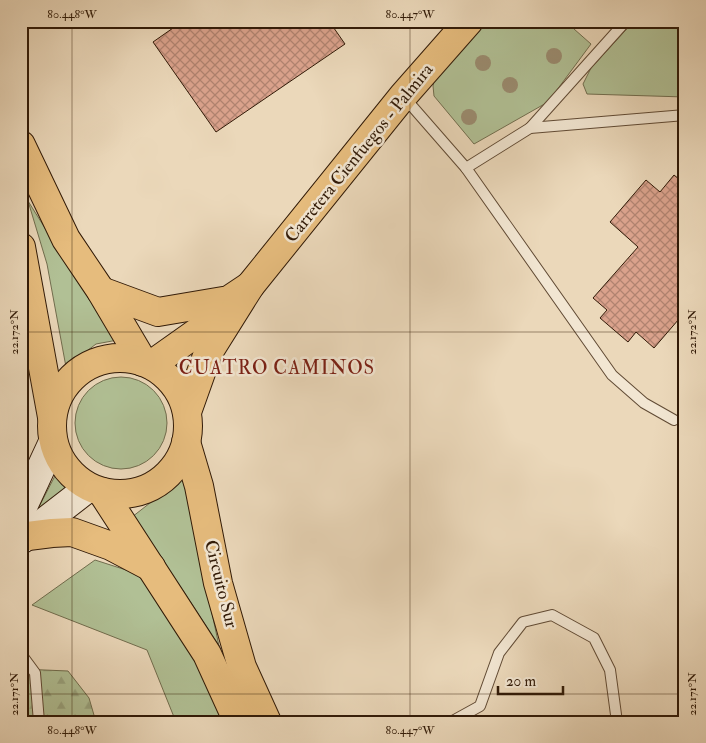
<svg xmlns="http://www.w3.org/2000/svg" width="706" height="743" font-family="'IM FELL Double Pica',serif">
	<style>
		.green { fill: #b1c095; stroke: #716d4e }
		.forest { fill: url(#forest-firs); stroke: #716d4e }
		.building { fill: url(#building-cross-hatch); stroke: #311a07 }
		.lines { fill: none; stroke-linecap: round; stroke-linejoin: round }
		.lane-casing { stroke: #604a34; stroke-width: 12 }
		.secondary-casing { stroke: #311a07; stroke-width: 30 }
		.primary-casing { stroke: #311a07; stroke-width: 30 }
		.highway-casing { stroke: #311a07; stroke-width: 30 }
		.lane { stroke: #f2e6d2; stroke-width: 10 }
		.secondary { stroke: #f2e6d2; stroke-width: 28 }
		.primary { stroke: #e6bc7d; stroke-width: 28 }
		.highway { stroke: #e6bc7d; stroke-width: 28 }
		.tree { fill: #9a8b6f }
		.ticks { fill: none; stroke: #311a07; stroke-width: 1; stroke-opacity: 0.45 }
		.labels { text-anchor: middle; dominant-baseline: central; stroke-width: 5; stroke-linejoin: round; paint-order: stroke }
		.street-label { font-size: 18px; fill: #311a07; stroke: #f2e6d2 }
		.neighbourhood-label { font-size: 19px; letter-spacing: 1px; fill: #7a1f14; stroke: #f2e6d2 }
		.neatline { fill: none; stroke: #311a07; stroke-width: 2 }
		.ticks-label { font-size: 12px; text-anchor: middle; fill: #311a07 }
	</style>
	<defs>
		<pattern id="forest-firs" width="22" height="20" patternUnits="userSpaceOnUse" patternTransform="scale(1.25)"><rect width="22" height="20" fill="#b1c095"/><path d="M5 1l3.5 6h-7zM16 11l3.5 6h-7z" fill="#99a47f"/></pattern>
		<pattern id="building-cross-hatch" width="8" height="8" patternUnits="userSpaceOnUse" patternTransform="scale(1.25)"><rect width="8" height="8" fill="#daa28c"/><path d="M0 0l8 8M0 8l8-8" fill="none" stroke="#b18370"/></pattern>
	</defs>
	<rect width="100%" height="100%" fill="#ebd8ba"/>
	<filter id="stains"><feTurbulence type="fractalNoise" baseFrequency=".004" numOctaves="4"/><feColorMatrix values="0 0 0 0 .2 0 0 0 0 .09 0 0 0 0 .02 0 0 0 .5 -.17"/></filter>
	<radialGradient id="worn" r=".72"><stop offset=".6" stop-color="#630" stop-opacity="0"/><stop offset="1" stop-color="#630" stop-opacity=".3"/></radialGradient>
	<!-- green -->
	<g class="green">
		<path d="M479 21H581L574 29 591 44 548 102 474 144 434 96 433 86 436 72Z"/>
		<path d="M634 21H685V97L587 94 583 84 591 68Z"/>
		<path d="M28 201 65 260 123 339 96 344 66 367 47 264Z"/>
		<circle cx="121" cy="423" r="46"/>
		<path d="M56 474 71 492 31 522Z"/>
		<path d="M182 478 186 492 219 646 184 592 132 517Z"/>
		<path d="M95 560 148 577 199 655 227 722H176L147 650 32 605Z"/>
	</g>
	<!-- forest -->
	<path class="forest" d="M21 669 68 671 89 698 96 722H21Z"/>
	<!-- building -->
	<g class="building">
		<path d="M183 21H329L345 44 216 132 153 42Z"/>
		<path d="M674 175 685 184V312L654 348 636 332 628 342 600 318 607 310 593 298 638 247 610 222 646 180 660 192Z"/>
	</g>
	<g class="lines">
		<!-- lane casing -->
		<g class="lane-casing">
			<g id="lane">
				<path d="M404 97 466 168 612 375 644 403 674 420"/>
				<path d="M530 128 626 21"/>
				<path d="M466 168 530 128 685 115"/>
				<path d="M21 654 35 673 39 722"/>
				<path d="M451 722 480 706 499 653 523 622 552 615 594 638 610 670 617 722"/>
			</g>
		</g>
		<!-- secondary casing -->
		<g class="secondary-casing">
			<g id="secondary">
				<path d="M21 511 53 442"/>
				<path d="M21 540 88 488"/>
			</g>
		</g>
		<!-- primary casing -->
		<g class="primary-casing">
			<g id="primary">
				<path d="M101 291 158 312 229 300 250 286"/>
				<path d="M151 365 199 331 229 305"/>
				<path d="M187 412 208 353 250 286 403 96 469 21"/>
			</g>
		</g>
		<!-- highway casing -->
		<g class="highway-casing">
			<g id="highway">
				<path d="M21 145 66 239 101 291 143 362"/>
				<path d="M21 247 52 417"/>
				<circle cx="120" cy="426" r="68"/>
				<path d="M186 442 199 486 218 583 242 667 267 722"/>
				<path d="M102 492 207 654 238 722"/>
				<path d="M28 536 52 533 72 532 111 546 151 567"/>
			</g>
		</g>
		<!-- lane -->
		<use href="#lane" class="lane"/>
		<!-- secondary -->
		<use href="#secondary" class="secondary"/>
		<!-- primary -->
		<use href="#primary" class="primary"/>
		<!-- highway -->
		<use href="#highway" class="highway"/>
	</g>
	<!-- trees -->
	<g class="tree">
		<circle cx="554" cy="56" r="8"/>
		<circle cx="483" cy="63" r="8"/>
		<circle cx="510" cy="85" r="8"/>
		<circle cx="469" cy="117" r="8"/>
	</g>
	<!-- ticks -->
	<path class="ticks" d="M72 21V722M410 21V722M21 332H685M21 694H685"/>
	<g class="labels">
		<!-- street labels -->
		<g class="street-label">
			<text transform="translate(359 153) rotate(-51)">Carretera Cienfuegos - Palmira</text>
			<text transform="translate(221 584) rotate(76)">Circuito Sur</text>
		</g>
		<!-- neighbourhood labels -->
		<g class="neighbourhood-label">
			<text x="277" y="368">CUATRO CAMINOS</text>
		</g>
	</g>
	<!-- margin -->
	<rect width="706" height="743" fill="none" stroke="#ebd8ba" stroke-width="55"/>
	<!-- scale -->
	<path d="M498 686v8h65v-8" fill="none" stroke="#311a07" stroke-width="2.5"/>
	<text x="506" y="686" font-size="15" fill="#311a07" stroke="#f2e6d2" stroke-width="4" paint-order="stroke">20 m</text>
	<rect x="28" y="28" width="650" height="688" class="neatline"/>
	<g class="ticks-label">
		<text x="72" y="18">80.448°W</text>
		<text x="410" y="18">80.447°W</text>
		<text transform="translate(14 332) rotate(-90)" y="4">22.172°N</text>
		<text transform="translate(692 332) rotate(-90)" y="4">22.172°N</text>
		<text transform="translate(14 694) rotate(-90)" y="4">22.171°N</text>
		<text transform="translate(692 694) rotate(-90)" y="4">22.171°N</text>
		<text x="72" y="734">80.448°W</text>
		<text x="410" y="734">80.447°W</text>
	</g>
	<rect width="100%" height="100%" filter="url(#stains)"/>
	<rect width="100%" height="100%" fill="url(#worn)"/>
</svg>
